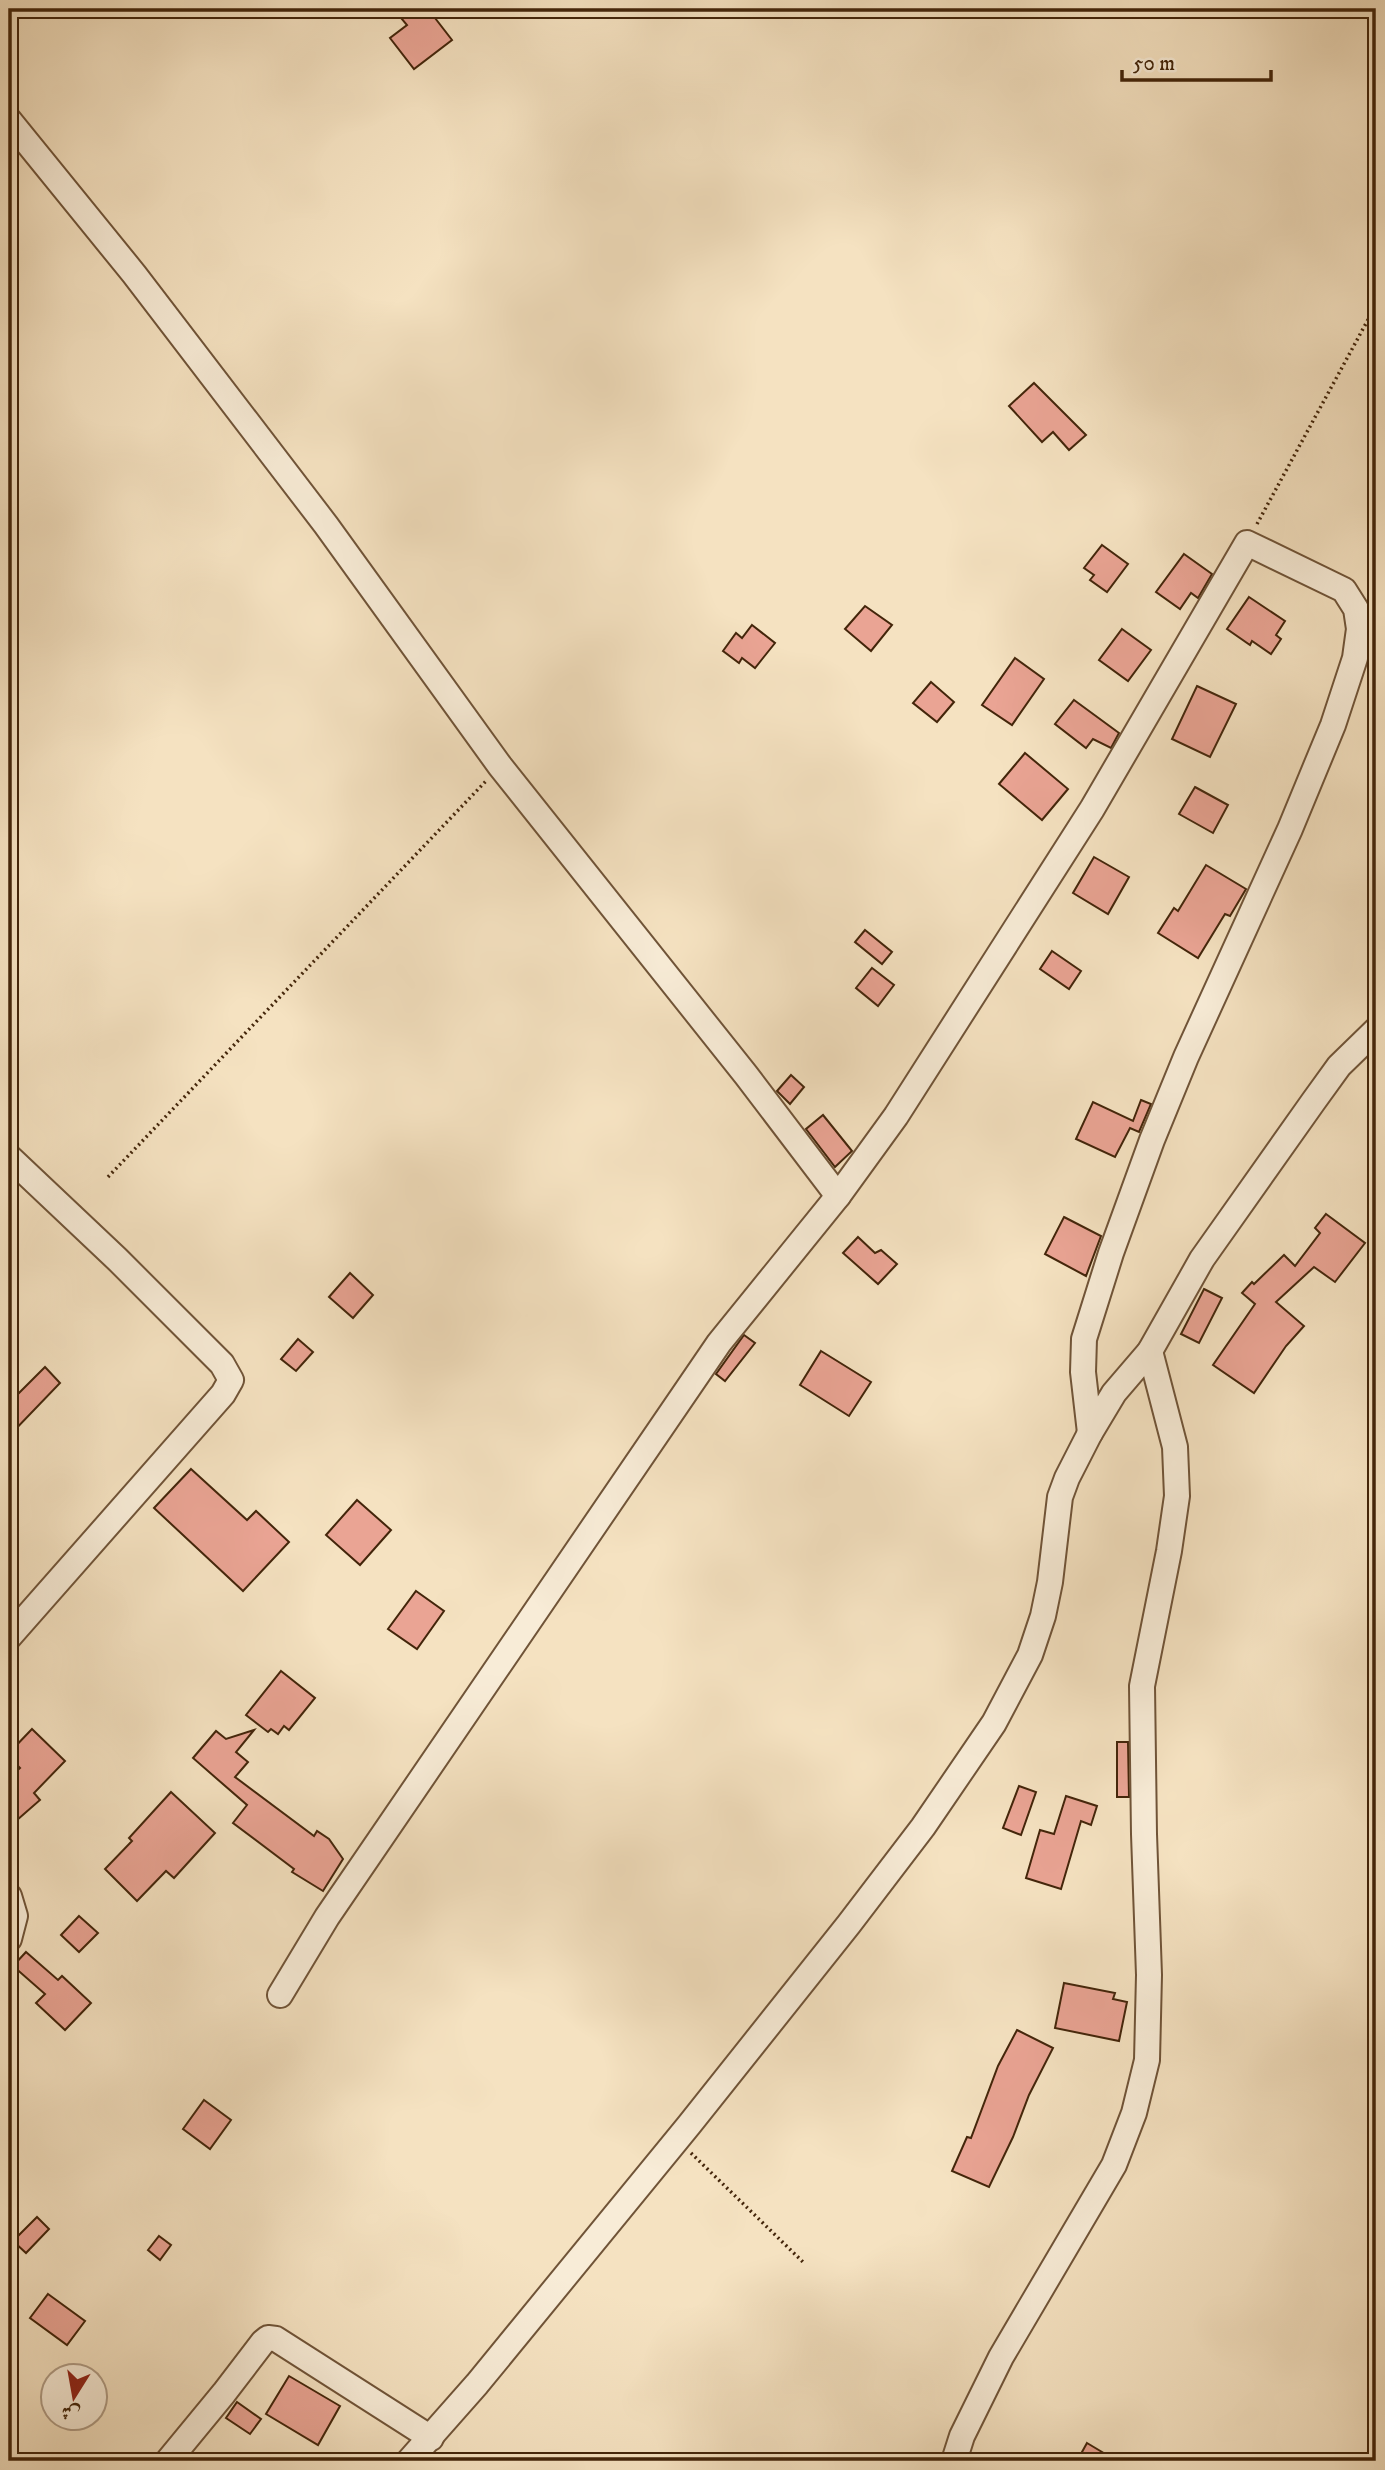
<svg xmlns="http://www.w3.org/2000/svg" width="1385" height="2470" font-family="'IM FELL DW Pica',Amiri,serif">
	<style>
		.building { fill: #eaa494; stroke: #43250a; stroke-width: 2 }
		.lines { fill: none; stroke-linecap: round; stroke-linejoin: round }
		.minor-casing { stroke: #705438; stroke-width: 28 }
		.path { stroke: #43250a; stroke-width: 3.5; stroke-dasharray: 2 3.5; stroke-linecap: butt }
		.minor { stroke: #f8ecd7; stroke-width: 24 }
	</style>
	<rect width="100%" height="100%" fill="#f5e2c1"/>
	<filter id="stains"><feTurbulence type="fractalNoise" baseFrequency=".00286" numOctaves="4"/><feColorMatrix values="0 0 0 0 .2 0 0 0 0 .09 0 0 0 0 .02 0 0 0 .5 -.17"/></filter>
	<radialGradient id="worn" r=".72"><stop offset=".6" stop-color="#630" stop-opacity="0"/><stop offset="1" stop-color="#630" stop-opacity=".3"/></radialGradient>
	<!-- building -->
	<g class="building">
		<path d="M413 9H428L452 40 414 69 390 38 407 25 401 18Z"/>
		<path d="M1034 383 1086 435 1069 450 1053 432 1042 442 1009 406Z"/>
		<path d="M1102 545 1128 564 1107 592 1090 580 1094 575 1084 568Z"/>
		<path d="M1184 554 1212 574 1198 598 1191 593 1180 609 1156 592Z"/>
		<path d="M1249 597 1285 621 1276 635 1281 639 1271 654 1252 641 1250 645 1227 629Z"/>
		<path d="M865 606 892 625 871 651 845 629Z"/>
		<path d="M752 625 775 643 755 668 742 658 739 663 723 651 736 633 742 638Z"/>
		<path d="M1122 629 1151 650 1128 681 1099 660Z"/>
		<path d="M1015 658 1044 679 1012 725 982 705Z"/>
		<path d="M931 682 954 702 937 722 913 703Z"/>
		<path d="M1197 686 1236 704 1210 757 1172 739Z"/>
		<path d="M1074 700 1119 733 1111 748 1093 739 1086 748 1055 724Z"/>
		<path d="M1025 753 1068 789 1042 820 999 784Z"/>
		<path d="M1195 787 1228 805 1213 833 1179 814Z"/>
		<path d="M1094 857 1129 877 1108 914 1073 893Z"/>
		<path d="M1206 865 1246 889 1230 916 1225 914 1198 958 1158 933 1174 908 1178 911Z"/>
		<path d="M865 930 892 952 882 964 855 942Z"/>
		<path d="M1052 951 1081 971 1069 989 1040 969Z"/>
		<path d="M872 968 894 985 878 1006 856 988Z"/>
		<path d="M791 1075 804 1087 790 1104 777 1091Z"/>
		<path d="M1141 1100 1151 1104 1139 1132 1130 1128 1115 1157 1076 1139 1093 1102 1133 1121Z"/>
		<path d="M823 1115 852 1151 835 1167 806 1129Z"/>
		<path d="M1326 1214 1365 1243 1335 1282 1314 1267 1276 1302 1304 1326 1286 1346 1254 1393 1213 1365 1255 1304 1242 1293 1252 1282 1254 1284 1284 1255 1295 1266 1320 1233 1315 1228Z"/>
		<path d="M1064 1217 1101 1236 1086 1276 1045 1254Z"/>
		<path d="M858 1237 875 1253 881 1250 897 1264 878 1284 843 1253Z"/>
		<path d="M350 1273 373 1295 353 1318 329 1297Z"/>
		<path d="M1204 1289 1222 1298 1199 1343 1181 1334Z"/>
		<path d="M744 1335 755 1343 725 1381 716 1374Z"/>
		<path d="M298 1339 313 1352 296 1371 281 1359Z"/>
		<path d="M821 1351 871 1382 849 1416 800 1385Z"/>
		<path d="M45 1367 60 1383 9 1436V1403Z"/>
		<path d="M191 1469 247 1520 256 1511 289 1542 243 1591 154 1508Z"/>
		<path d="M357 1500 391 1530 360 1565 326 1535Z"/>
		<path d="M416 1591 444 1611 417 1649 388 1629Z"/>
		<path d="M281 1671 315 1698 289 1730 284 1726 278 1734 271 1729 268 1732 246 1715Z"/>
		<path d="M32 1729 65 1761 34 1793 40 1800 9 1827V1778L20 1768 9 1757V1753Z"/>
		<path d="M254 1730 236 1752 248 1762 235 1777 314 1836 317 1831 329 1839 343 1859 323 1891 292 1872 294 1869 233 1823 247 1805 193 1758 216 1731 226 1739Z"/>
		<path d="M1117 1742H1128L1129 1797H1117Z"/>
		<path d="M1019 1786 1036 1792 1021 1835 1003 1828Z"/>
		<path d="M171 1792 215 1833 174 1878 166 1871 137 1901 105 1869 132 1841 129 1838Z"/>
		<path d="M1066 1796 1097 1806 1091 1825 1081 1821 1061 1889 1026 1878 1040 1830 1054 1834Z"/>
		<path d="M79 1916 98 1933 79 1952 61 1935Z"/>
		<path d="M26 1952 58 1980 62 1976 91 2003 65 2030 36 2003 45 1994 13 1966Z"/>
		<path d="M1064 1983 1115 1993 1113 1999 1127 2002 1119 2041 1055 2028Z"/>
		<path d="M1017 2030 1053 2048 1029 2095 1013 2137 989 2187 952 2171 967 2137 971 2138 998 2066Z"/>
		<path d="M204 2100 231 2120 210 2149 183 2129Z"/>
		<path d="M37 2217 49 2229 26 2253 13 2241Z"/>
		<path d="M159 2236 171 2245 160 2260 148 2250Z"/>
		<path d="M48 2294 85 2321 67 2345 30 2318Z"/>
		<path d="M289 2376 340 2406 318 2445 266 2414Z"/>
		<path d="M237 2402 261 2419 250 2434 226 2418Z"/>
		<path d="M1087 2443 1117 2461H1077Z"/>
	</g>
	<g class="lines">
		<!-- minor casing -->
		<g class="minor-casing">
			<g id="minor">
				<path d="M9 120 134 274 326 525 500 766 746 1075 838 1196"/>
				<path d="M9 1157 117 1259 222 1364 231 1380 223 1394 9 1637"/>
				<path d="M9 1896 15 1916 9 1939"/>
				<path d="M280 1995 327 1917 719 1343 838 1196 896 1116 1092 809 1247 543 1344 590 1356 609 1359 629 1355 658 1333 725 1290 829 1186 1057 1152 1140 1111 1253 1084 1339 1083 1372 1090 1433 1114 1393 1150 1351 1202 1259 1313 1102 1339 1066 1376 1030"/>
				<path d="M168 2461 224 2393 263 2342 268 2338 276 2339 431 2438"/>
				<path d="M409 2461 477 2384 689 2125 849 1924 923 1827 994 1723 1030 1655 1043 1616 1050 1582 1060 1497 1067 1478 1090 1433"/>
				<path d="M954 2461 962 2436 1001 2357 1114 2165 1134 2113 1147 2060 1149 1975 1144 1834 1142 1686 1169 1551 1177 1496 1175 1447 1150 1351"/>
			</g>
		</g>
		<!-- path -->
		<g class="path">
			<path d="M1257 524 1376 305"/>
			<path d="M108 1177 486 781"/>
			<path d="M691 2153 803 2262"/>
		</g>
		<!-- minor -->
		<use href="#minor" class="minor"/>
	</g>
	<!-- margin -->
	<rect width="1385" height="2470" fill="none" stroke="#f5e2c1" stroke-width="35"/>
	<rect x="10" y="10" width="1364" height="2449" fill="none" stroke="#43250a" stroke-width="3.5"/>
	<rect x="18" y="18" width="1350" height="2435" fill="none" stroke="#43250a" stroke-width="2"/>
	<!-- north arrow -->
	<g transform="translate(74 2397) rotate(191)"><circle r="33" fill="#f8ecd7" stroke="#b09c85" stroke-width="2"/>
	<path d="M0-5L12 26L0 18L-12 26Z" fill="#8f2418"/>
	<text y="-10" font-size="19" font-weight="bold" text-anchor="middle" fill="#43250a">ش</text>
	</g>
	<!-- scale -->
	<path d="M1122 70v10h149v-10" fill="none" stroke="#43250a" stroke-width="3.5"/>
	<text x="1133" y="70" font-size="21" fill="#43250a" stroke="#f8ecd7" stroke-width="5" paint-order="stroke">50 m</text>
	<rect width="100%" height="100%" filter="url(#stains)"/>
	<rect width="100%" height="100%" fill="url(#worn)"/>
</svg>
